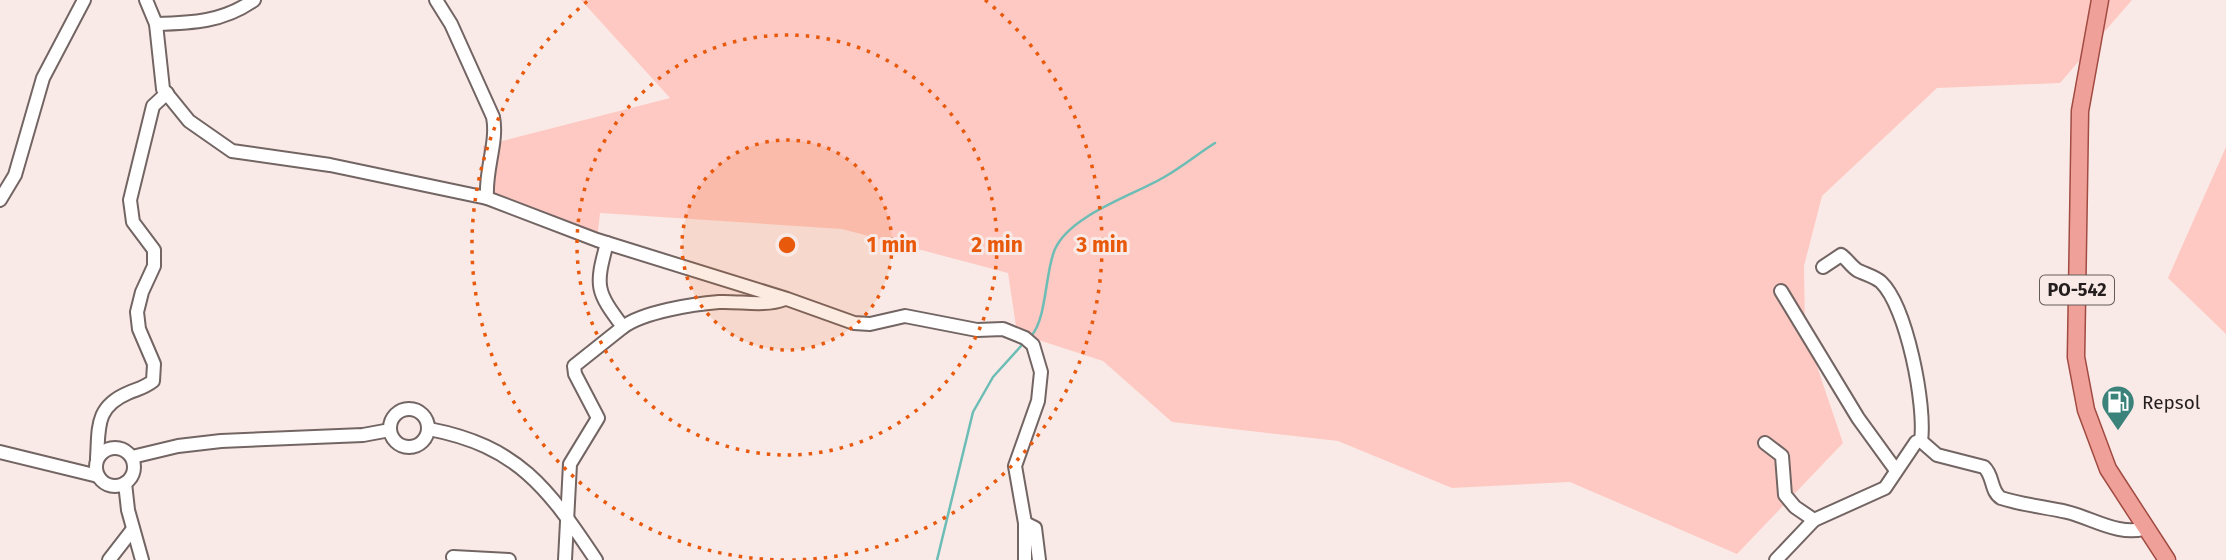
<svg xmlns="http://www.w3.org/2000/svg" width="2226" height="560" font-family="'Fira Sans',sans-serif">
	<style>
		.green { fill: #fec9c2 }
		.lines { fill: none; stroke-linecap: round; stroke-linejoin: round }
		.stream { stroke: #6bbdb5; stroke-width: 2.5 }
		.minor-casing { stroke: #726563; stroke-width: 16 }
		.major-casing { stroke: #a14b42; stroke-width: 19 }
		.minor { stroke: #fff; stroke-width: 12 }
		.major { stroke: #efa199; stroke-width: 16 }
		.ring { fill: none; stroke: #e8590c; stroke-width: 3.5; stroke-dasharray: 3.5 7 }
		.labels { text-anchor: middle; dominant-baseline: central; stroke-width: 6; stroke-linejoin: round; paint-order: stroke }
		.shield { fill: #faeae7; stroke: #645c5a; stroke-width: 2 }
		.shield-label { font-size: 18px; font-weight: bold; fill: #241f1e }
		.poi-label { font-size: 19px; fill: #241f1e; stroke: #faeae7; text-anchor: start }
		.centre { fill: #e8590c; stroke: #faeae7; stroke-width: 3.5 }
		.ring-label { font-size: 21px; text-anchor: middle; font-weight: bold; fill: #e8590c; stroke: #faeae7; stroke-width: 6; stroke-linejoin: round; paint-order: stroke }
	</style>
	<rect width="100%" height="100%" fill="#faeae7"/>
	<!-- green -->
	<g class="green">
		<path d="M581 0H2132L2060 83 1937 88 1822 196 1804 266 1805 331 1843 443 1737 554 1570 482 1452 488 1338 441 1172 422 1103 361 1017 333 1008 273 842 229 600 213 597 240 487 198 483 146 670 98Z"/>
		<path d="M2226 147V334L2168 278Z"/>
	</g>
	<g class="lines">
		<!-- stream -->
		<g class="stream">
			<path d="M1031 336C1047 319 1045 271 1055 249 1071 214 1135 195 1166 176 1183 166 1199 153 1215 143"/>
			<path d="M937 560 973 412 993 377 1021 346"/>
		</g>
		<!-- minor casing -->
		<g class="minor-casing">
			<g id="minor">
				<path d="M146 0 156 24 163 89 189 121 232 151 330 165 487 198 597 240 787 299 854 323 870 324 905 316 977 330 1003 329 1025 338 1033 345 1041 372 1038 401 1015 466 1025 523V560"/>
				<path d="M436 0 451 24 493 117C498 142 485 169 487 198"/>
				<path d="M156 24C192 23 223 22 254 0"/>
				<path d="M0 200 15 175 43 78 84 0"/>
				<path d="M1823 267 1841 255C1847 259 1851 266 1857 270 1864 274 1874 276 1881 282 1907 307 1926 406 1921 441"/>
				<path d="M1781 291 1858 418 1895 469"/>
				<path d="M623 327C643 312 693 304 719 302 742 301 763 307 785 299"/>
				<circle cx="409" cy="428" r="19"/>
				<path d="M429 429C518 446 548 488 596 560"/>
				<path d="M1765 443 1782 456 1785 495 1795 507 1814 520"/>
				<circle cx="115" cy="467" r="19"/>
				<path d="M0 452 98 476"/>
				<path d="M132 457 178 446 221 441 363 435 390 430"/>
				<path d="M97 458C99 428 95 407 128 393 137 389 144 388 153 381L154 364 139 329 137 312 142 292 154 266V250L133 222 130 200 153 106 167 93"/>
				<path d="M125 483 128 510 142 560"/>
				<path d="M1025 523 1035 528 1039 560"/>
				<path d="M109 560 133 529"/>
				<path d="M454 560 453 557 509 560"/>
				<path d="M565 560 570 464 598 418 575 374 574 366 623 327C596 291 595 287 607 243"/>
				<path d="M1776 560 1814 520 1885 488 1916 442 1921 441 1937 455 1984 467C1994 476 1990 491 2001 498 2023 505 2045 507 2067 512 2092 518 2120 537 2146 528"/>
			</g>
		</g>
		<!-- major casing -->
		<g class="major-casing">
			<path id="major" d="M2100 0 2080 111 2076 357 2086 410 2108 469 2167 560"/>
		</g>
		<!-- minor -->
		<use href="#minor" class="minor"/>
		<!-- major -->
		<use href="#major" class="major"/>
	</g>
	<!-- distance rings -->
	<circle cx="787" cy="245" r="105" fill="#e8590c" fill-opacity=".12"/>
	<g class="ring">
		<circle cx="787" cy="245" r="105"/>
		<circle cx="787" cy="245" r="210"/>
		<path d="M784 560A315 315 0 0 1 589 0M985 0A315 315 0 0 1 790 560"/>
	</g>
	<!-- icons -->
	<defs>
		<g id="fuel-pin" transform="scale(1.75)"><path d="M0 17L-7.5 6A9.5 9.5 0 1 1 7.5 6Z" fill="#3b827b" stroke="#faeae7"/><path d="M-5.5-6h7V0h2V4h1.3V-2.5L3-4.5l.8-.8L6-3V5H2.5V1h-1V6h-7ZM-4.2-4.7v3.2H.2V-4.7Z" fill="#fff"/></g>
	</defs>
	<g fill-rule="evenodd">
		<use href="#fuel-pin" x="2118" y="402"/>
	</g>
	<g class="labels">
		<!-- shield labels -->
		<rect class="shield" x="2040" y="275.5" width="74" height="29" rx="5"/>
		<g class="shield-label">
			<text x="2077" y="290">PO-542</text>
		</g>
		<!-- poi labels -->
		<g class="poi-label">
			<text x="2142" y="402">Repsol</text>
		</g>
	</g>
	<circle cx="787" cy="245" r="10" class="centre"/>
	<g class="ring-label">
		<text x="892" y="252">1 min</text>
		<text x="997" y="252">2 min</text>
		<text x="1102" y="252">3 min</text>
	</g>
</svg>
